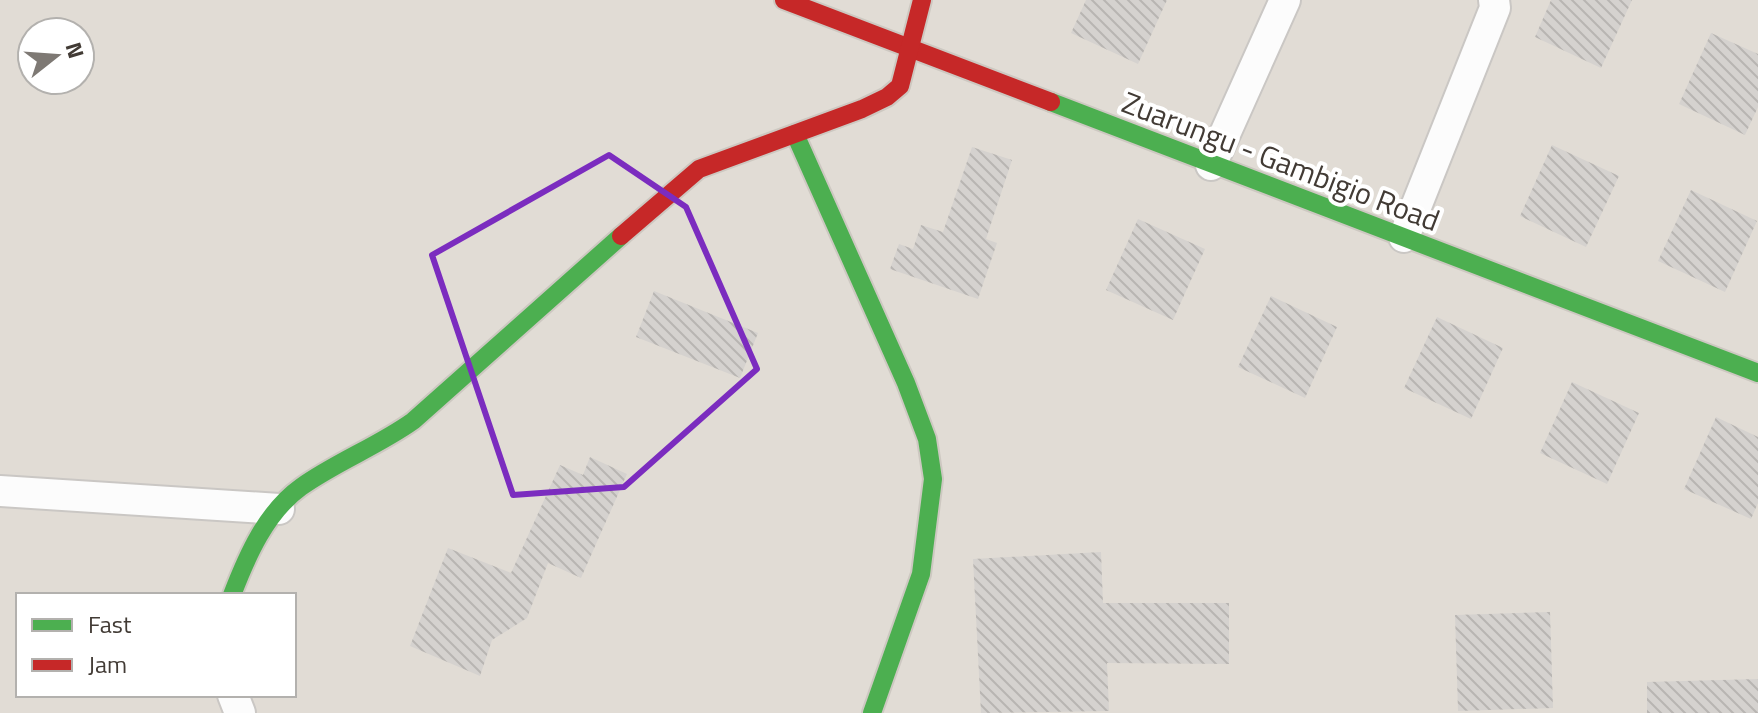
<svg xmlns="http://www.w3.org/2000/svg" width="1758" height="713" font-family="'Titillium Web',sans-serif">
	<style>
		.residential { fill: #e1dcd5; fill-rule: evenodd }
		.building { fill: url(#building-back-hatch) }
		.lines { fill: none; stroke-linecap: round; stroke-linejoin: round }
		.street-casing { stroke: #cac7c4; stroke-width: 34 }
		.fast-casing { stroke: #cdc8c1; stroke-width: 22 }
		.jam-casing { stroke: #cdc8c1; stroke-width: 22 }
		.street { stroke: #fcfcfc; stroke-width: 30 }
		.fast { stroke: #4caf50; stroke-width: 18 }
		.jam { stroke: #c62828; stroke-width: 18 }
		.marked { fill: none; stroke: #7b2cbf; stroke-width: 6; stroke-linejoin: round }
		.labels { text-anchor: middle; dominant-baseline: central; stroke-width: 8; stroke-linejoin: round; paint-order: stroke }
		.street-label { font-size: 30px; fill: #423b35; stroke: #fff }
	</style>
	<defs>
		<pattern id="building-back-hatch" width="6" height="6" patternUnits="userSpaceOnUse" patternTransform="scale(2)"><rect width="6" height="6" fill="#d5d2cf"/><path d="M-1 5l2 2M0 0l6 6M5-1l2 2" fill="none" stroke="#b8b5b2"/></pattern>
	</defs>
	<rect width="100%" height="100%" fill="#edebe8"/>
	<!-- residential -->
	<path class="residential" d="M0 0H1758V713H0ZM32 32H80V80H32ZM18 595H294V695H18Z"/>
	<!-- building -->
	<g class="building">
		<path d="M1086 0H1167L1138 64 1071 33Z"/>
		<path d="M1551 0H1632L1601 68 1535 37Z"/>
		<path d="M1711 33 1758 54V107L1745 135 1679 104Z"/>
		<path d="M1552 145 1619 176 1586 247 1520 216Z"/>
		<path d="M972 147 1012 160 986 239 997 243 978 299 890 269 899 244 913 249 921 225 943 232Z"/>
		<path d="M1691 190 1757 221 1725 292 1658 261Z"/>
		<path d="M1138 219 1205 249 1173 320 1106 290Z"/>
		<path d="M654 291 758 333 740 378 636 337Z"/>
		<path d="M1271 296 1337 327 1305 398 1238 367Z"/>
		<path d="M1437 317 1503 348 1471 419 1404 388Z"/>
		<path d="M1572 382 1639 413 1607 484 1540 453Z"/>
		<path d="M1716 417 1758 437V503L1751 519 1684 489Z"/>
		<path d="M590 457 627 474 581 578 548 563 527 618 492 640 480 676 410 646 448 548 511 573 560 465 583 475Z"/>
		<path d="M1101 552 1103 603H1229V664L1107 663 1109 711 981 713 973 559Z"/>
		<path d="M1550 612 1553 708 1458 711 1455 615Z"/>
		<path d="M1758 679V713H1647V682Z"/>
	</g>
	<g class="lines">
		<!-- street casing -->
		<g class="street-casing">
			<g id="street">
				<path d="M1211 165 1285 0"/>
				<path d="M1404 237 1495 8 1494 0"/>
				<path d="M0 491 279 509"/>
				<path d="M233 695 240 713"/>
			</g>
		</g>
		<!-- fast casing -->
		<g class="fast-casing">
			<g id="fast">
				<path d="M1051 102 1758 373"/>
				<path d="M795 134 906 383 927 439 933 479 921 574 872 713"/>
				<path d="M232 595C247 556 266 512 301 487 336 462 378 446 413 421L621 236"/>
			</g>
		</g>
		<!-- jam casing -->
		<g class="jam-casing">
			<g id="jam">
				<path d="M784 0 1051 102"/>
				<path d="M621 236 699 169 862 109 887 97 900 86 922 0"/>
			</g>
		</g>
		<!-- street -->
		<use href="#street" class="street"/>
		<!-- fast -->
		<use href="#fast" class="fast"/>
		<!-- jam -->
		<use href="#jam" class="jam"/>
	</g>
	<!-- marked area -->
	<path class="marked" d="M609 155 686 207 757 369 624 487 513 495 432 255Z"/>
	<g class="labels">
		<!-- street labels -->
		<g class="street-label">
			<text transform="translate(1281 161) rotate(21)">Zuarungu - Gambigio Road</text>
		</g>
	</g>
	<!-- legend -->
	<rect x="16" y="593" width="280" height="104" fill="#ffffff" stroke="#b3b1ae" stroke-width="2"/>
	<rect x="32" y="619" width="40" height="12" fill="#4caf50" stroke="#b3b1ae" stroke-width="2"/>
	<text x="88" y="633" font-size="24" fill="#423b35">Fast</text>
	<rect x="32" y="659" width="40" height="12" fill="#c62828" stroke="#b3b1ae" stroke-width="2"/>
	<text x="88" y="673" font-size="24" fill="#423b35">Jam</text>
	<!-- north arrow -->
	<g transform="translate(56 56) rotate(73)"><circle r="38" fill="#ffffff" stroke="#b3b1ae" stroke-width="2"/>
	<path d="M0-6L14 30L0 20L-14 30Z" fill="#7e7974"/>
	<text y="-12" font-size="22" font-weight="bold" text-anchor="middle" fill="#423b35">N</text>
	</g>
</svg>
